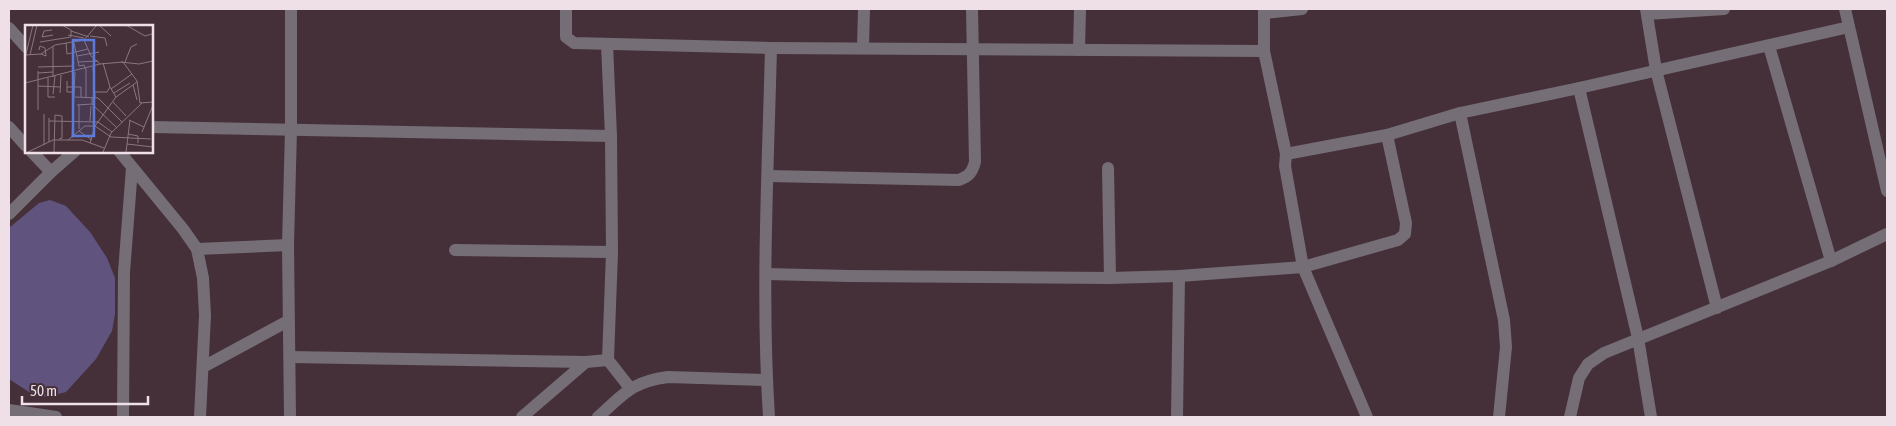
<svg xmlns="http://www.w3.org/2000/svg" width="1896" height="426" font-family="'Asap Condensed',sans-serif">
	<style>
		.water { fill: #60547f }
		.lines { fill: none; stroke-linecap: round; stroke-linejoin: round }
		.minor { stroke: #756e76; stroke-width: 12 }
		.inset-road { fill: none; stroke: #89767e; stroke-width: 1 }
		.view { fill: #5c7adc; fill-opacity: 0.15; stroke: #5c7adc; stroke-width: 2.5 }
		.inset-edge { fill: none; stroke: #eee0e6; stroke-width: 2.5 }
	</style>
	<rect width="100%" height="100%" fill="#453039"/>
	<!-- water -->
	<path class="water" d="M50 200 66 206 90 232 107 258 115 278V314L112 331 96 359 66 392 46 397 29 392 9 379V228L39 203Z"/>
	<g class="lines">
		<!-- minor -->
		<g class="minor">
			<path d="M566 9V37L574 43 771 48 1264 51"/>
			<path d="M1264 9V51L1286 154 1285 166 1303 267 1367 417"/>
			<path d="M1646 9 1656 70 1717 308"/>
			<path d="M1845 9 1887 191"/>
			<path d="M1264 13 1302 9"/>
			<path d="M1647 14 1724 9"/>
			<path d="M9 28 26 47"/>
			<path d="M607 44 611 136 612 252 608 360 630 388"/>
			<path d="M1769 46 1831 261"/>
			<path d="M863 48 864 9"/>
			<path d="M1079 50 1080 9"/>
			<path d="M1579 88 1638 338 1651 417"/>
			<path d="M1460 113 1504 320 1506 347 1499 417"/>
			<path d="M9 127 26 146"/>
			<path d="M151 127 611 136"/>
			<path d="M31 151 51 172"/>
			<path d="M119 151 183 229 197 249 203 278 205 315 200 417"/>
			<path d="M1286 154 1387 135 1460 113 1579 88 1849 27"/>
			<path d="M1108 168 1110 278"/>
			<path d="M768 176 959 180C969 176 972 173 975 162L972 9"/>
			<path d="M9 214 51 172 75 151"/>
			<path d="M197 249 288 245"/>
			<path d="M455 250 612 252"/>
			<path d="M766 274 848 276 1110 278 1179 276 1303 267 1398 240 1405 234 1406 223 1387 135"/>
			<path d="M290 357 586 362 608 360"/>
			<path d="M203 367 288 321"/>
			<path d="M9 410 56 417"/>
			<path d="M123 417 124 272 132 168"/>
			<path d="M290 417 288 245 291 129V9"/>
			<path d="M522 417 586 362"/>
			<path d="M598 417C624 394 631 382 668 377L767 380"/>
			<path d="M769 417C761 294 768 171 771 48"/>
			<path d="M1177 417 1179 276"/>
			<path d="M1570 417 1579 378 1588 364 1604 353 1831 261 1887 234"/>
		</g>
	</g>
	<!-- overview -->
	<g transform="translate(25 25)">
		<rect width="128" height="128" fill="#453039"/>
		<path class="inset-road" d="M37 0 46 5V12M72 0 59 15 66 31 75 39 98 37 112 56 115 78 128 77M74 0 86 11M101 0 120 11 127 9M27 5 19 6 17 12 28 10M46 6 64 12M43 10 59 13M65 11 80 13 82 21M15 17 46 12M41 18 42 29 63 24M49 18 54 41M28 21V52M14 25 15 21 20 23 21 31 16 29M0 30 16 29 30 20 59 15M5 30 12 0M52 31 74 27M0 33 8 0M53 37 73 36M96 37 114 39 128 36M100 37 106 22 112 19M78 38 85 62 91 72M54 41 59 40 61 45V72M13 42 48 41M68 42 70 72M13 46V85M13 48 28 47M23 53V72H30M42 56V67H50M0 58 75 39M108 60 112 75M13 61 35 62M42 62H56V72M86 64 107 49M70 67H82L85 62M35 68 36 50M89 68 105 58M28 69 30 51M50 72 73 73 97 97M67 72V79L92 103M88 77 101 91M52 80 67 79M104 95 119 102M24 96 73 97 87 107M65 96 66 81M54 104V80M54 106 67 115M117 107 128 80M103 109 113 111V118M47 113 50 47M43 115 60 101H70L91 72 112 57M24 117V93M65 118 70 101 86 112 126 114M102 119 128 122M19 120V89M3 127 28 115H57L79 123M29 127 30 90 37 91V113L34 114M78 127 86 108 117 78M101 127 105 95"/>
		<path class="view" d="M48 15H69V111H48Z"/>
		<rect width="128" height="128" class="inset-edge"/>
	</g>
	<!-- border -->
	<rect width="1896" height="426" fill="none" stroke="#eee0e6" stroke-width="20"/>
	<!-- scale -->
	<path d="M22 396v8h126v-8" fill="none" stroke="#eee0e6" stroke-width="2.5"/>
	<text x="30" y="396" font-size="15" fill="#eee0e6" stroke="#453039" stroke-width="4" paint-order="stroke">50 m</text>
</svg>
